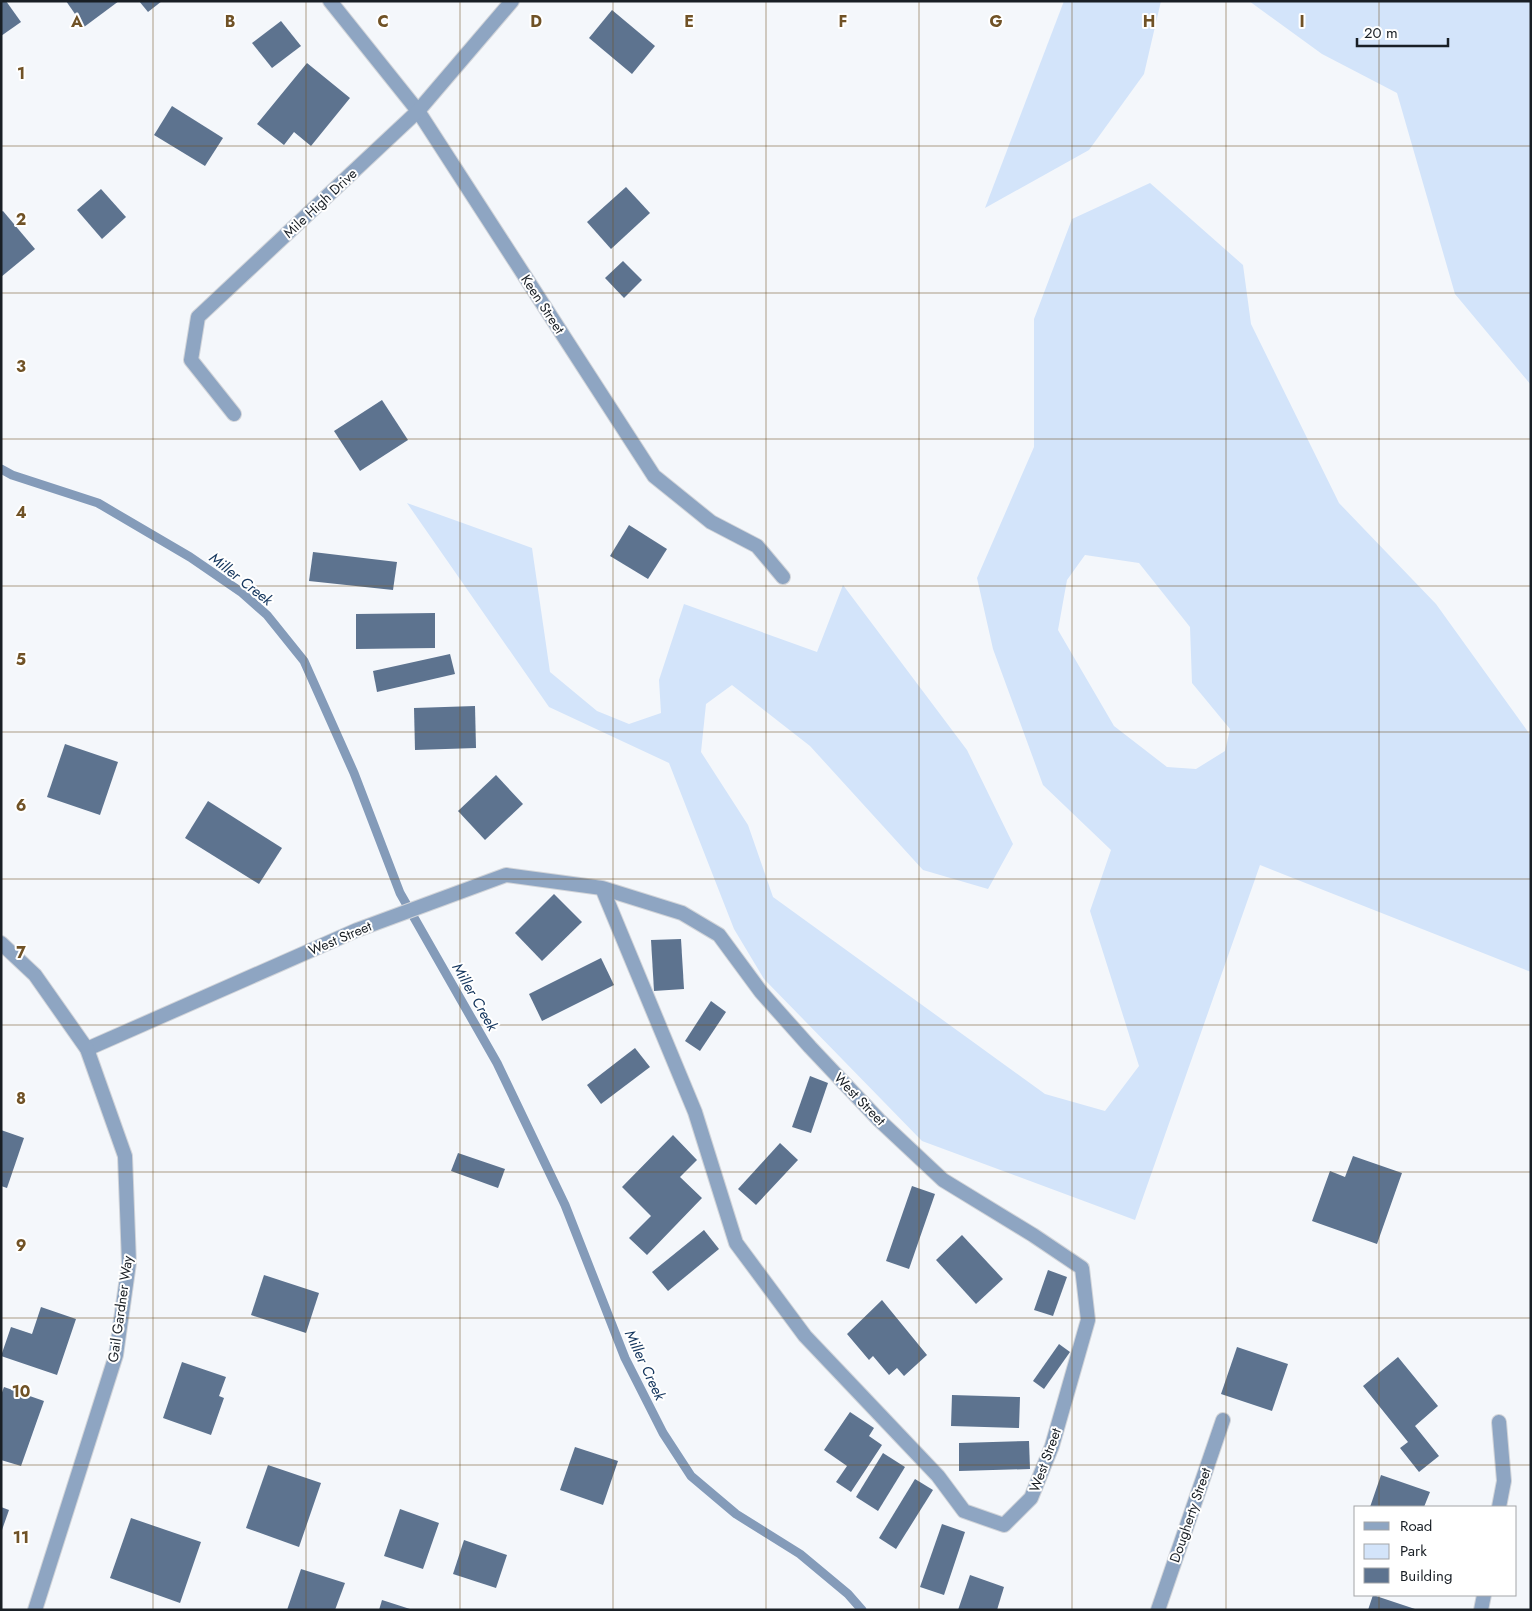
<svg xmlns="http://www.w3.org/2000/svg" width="1532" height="1611" font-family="Jost,sans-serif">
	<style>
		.green { fill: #d3e4fa; fill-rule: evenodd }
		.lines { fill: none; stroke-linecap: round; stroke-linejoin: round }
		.stream { stroke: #849bb9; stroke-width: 9 }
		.building { fill: #5d738f }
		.minor-casing { stroke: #d1d4d9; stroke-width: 16 }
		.tertiary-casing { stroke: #d1d4d9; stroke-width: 16 }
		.minor { stroke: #8ea5c2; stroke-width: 14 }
		.tertiary { stroke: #8ea5c2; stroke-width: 14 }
		.grid { fill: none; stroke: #705226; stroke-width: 1; stroke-opacity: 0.55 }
		.labels { text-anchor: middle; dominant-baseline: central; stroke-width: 4; stroke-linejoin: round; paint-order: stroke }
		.street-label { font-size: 14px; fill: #191f25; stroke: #fff }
		.water-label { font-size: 15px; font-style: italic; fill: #12345c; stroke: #fff }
		.grid-label { font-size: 16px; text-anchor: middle; font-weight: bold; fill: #705226; stroke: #fff; stroke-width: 4; stroke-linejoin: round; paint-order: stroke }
	</style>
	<rect width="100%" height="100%" fill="#f4f7fb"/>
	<!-- green -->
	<g class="green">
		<path d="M1064 1H1161L1144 74 1089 150 985 208Z"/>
		<path d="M1249 1H1531V385L1455 294 1397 93 1322 54Z"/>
		<path d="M1150 183 1243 265 1251 324 1339 503 1436 604 1531 736V972L1260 865 1135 1220 922 1141 764 979 734 929 669 763 549 707 407 503 532 548 550 672 597 711 629 724 661 713 659 680 684 604 817 652 843 585 967 750 1013 844 988 889 923 870 810 746 732 685 706 704 701 752 748 825 773 897 1045 1094 1105 1111 1139 1066 1090 911 1111 850 1043 785 993 649 977 578 1034 447V319L1072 219ZM1085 555 1139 563 1190 627 1192 683 1230 729 1225 751 1196 769 1167 767 1114 726 1058 630 1067 580Z"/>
	</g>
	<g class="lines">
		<!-- stream -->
		<path class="stream" d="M1 469 12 475 98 503 190 557 241 592 267 615 304 661 354 773 400 893 497 1063 565 1205 625 1358 663 1433 691 1476 736 1514 800 1554 848 1594 862 1610"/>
	</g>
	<!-- building -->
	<g class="building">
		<path d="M1 1H6L21 22 1 36Z"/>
		<path d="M66 1H119L84 27Z"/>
		<path d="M139 1H162L148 12Z"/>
		<path d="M612 10 655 46 632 74 589 38Z"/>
		<path d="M281 21 301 46 272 68 252 43Z"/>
		<path d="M307 63 350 98 311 146 294 132 284 145 257 124Z"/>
		<path d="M172 106 223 138 205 166 154 135Z"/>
		<path d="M626 187 650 213 611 249 587 222Z"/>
		<path d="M101 189 126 217 102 239 77 210Z"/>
		<path d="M3 211 35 249 1 277V212Z"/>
		<path d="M623 261 642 280 624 298 605 278Z"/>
		<path d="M382 400 408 440 360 471 334 431Z"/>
		<path d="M629 525 667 549 648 579 610 556Z"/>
		<path d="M313 552 397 562 393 590 309 581Z"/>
		<path d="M435 613V648L356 649V614Z"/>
		<path d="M450 654 455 674 377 692 373 671Z"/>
		<path d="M475 706 476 748 415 750 414 708Z"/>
		<path d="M65 744 118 762 100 815 47 797Z"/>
		<path d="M496 775 523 804 485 840 458 811Z"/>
		<path d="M208 801 282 848 259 884 185 838Z"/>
		<path d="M554 894 582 922 542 961 515 933Z"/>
		<path d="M681 939 684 989 654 991 651 940Z"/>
		<path d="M601 958 614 985 542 1021 529 994Z"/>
		<path d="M711 1001 726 1012 700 1051 685 1041Z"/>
		<path d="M635 1048 650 1067 601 1104 587 1085Z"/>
		<path d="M810 1076 828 1083 811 1133 792 1127Z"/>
		<path d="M1 1130 24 1138 7 1188 1 1186Z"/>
		<path d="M673 1135 697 1160 680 1177 702 1198 647 1255 629 1238 651 1216 622 1187Z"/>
		<path d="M780 1143 798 1160 756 1205 738 1189Z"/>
		<path d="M458 1153 505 1169 498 1188 451 1171Z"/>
		<path d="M1353 1156 1402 1173 1377 1244 1312 1221 1330 1171 1345 1177Z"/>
		<path d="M912 1186 935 1194 909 1269 886 1261Z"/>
		<path d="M704 1230 719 1249 668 1291 652 1272Z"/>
		<path d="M962 1235 1003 1279 976 1304 936 1260Z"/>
		<path d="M1048 1270 1067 1277 1053 1316 1034 1310Z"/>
		<path d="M264 1275 319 1293 306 1333 251 1315Z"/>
		<path d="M882 1300 927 1355 904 1376 897 1368 889 1375 873 1356 869 1360 847 1334Z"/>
		<path d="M41 1307 76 1319 57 1375 1 1356 11 1327 32 1334Z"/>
		<path d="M1059 1344 1070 1352 1044 1389 1033 1381Z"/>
		<path d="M1237 1347 1288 1364 1272 1411 1221 1394Z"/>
		<path d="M1398 1357 1438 1406 1415 1426 1439 1456 1419 1472 1400 1448 1408 1442 1363 1386Z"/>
		<path d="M182 1362 226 1377 219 1396 224 1398 211 1435 163 1418Z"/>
		<path d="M4 1387 44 1401 21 1466 1 1460V1395Z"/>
		<path d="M952 1395 1020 1397 1019 1428 951 1426Z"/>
		<path d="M850 1412 874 1428 869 1436 882 1445 851 1492 836 1482 847 1466 824 1450Z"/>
		<path d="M1029 1441 1030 1469 959 1471V1443Z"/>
		<path d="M575 1447 618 1461 603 1505 560 1490Z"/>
		<path d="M883 1453 905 1467 878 1511 856 1497Z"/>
		<path d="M268 1465 321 1483 299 1547 246 1528Z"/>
		<path d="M1381 1475 1430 1492 1424 1507H1370Z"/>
		<path d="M915 1479 933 1490 896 1549 879 1538Z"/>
		<path d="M1 1507 9 1510 2 1530H1Z"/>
		<path d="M400 1509 439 1523 423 1569 384 1556Z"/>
		<path d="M131 1518 201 1542 180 1603 110 1578Z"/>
		<path d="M942 1524 965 1532 944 1595 920 1587Z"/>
		<path d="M464 1540 507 1555 496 1588 453 1574Z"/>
		<path d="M301 1569 345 1583 335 1610H287Z"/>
		<path d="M970 1575 1004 1587 997 1610H958Z"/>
		<path d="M1373 1595 1415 1609V1610H1368Z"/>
		<path d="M382 1600 410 1609V1610H379Z"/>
	</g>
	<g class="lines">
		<!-- minor casing -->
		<g class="minor-casing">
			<g id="minor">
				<path d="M330 1 418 111 654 476 711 522 757 546 783 577"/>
				<path d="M234 414 191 360 198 317 418 111 512 1"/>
				<path d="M87 1049 357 930 506 875 602 888 695 1112 736 1243 805 1336 938 1476 964 1511 1004 1525 1031 1498 1052 1446 1088 1320 1082 1268 1033 1235 943 1180 879 1120 810 1047 761 992 719 935 682 913 602 888"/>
				<path d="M1499 1422 1504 1481 1499 1507"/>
				<path d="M1158 1610 1223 1420"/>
				<path d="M1481 1610 1484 1595"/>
			</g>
		</g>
		<!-- tertiary casing -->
		<g class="tertiary-casing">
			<path id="tertiary" d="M1 943 35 975 87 1049 125 1156 129 1263 116 1355 35 1610"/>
		</g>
		<!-- minor -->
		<use href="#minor" class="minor"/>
		<!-- tertiary -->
		<use href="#tertiary" class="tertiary"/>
	</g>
	<!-- grid -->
	<path class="grid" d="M153 1V1610M306 1V1610M460 1V1610M613 1V1610M766 1V1610M919 1V1610M1072 1V1610M1226 1V1610M1379 1V1507M1 146H1531M1 293H1531M1 439H1531M1 586H1531M1 732H1531M1 879H1531M1 1025H1531M1 1172H1531M1 1318H1531M1 1465H1531M1379 1595V1610"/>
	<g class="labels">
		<!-- street labels -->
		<g class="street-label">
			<text transform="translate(320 203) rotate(-43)">Mile High Drive</text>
			<text transform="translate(543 304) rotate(57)">Keen Street</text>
			<text transform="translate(340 938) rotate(-23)">West Street</text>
			<text transform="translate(860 1099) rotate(46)">West Street</text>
			<text transform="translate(120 1309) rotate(-82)">Gail Gardner Way</text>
			<text transform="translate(1045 1460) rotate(-70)">West Street</text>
			<text transform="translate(1190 1515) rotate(-71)">Dougherty Street</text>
		</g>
		<!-- water labels -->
		<g class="water-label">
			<text transform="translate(241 579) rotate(38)">Miller Creek</text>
			<text transform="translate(475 997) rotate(60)">Miller Creek</text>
			<text transform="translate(645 1365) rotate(65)">Miller Creek</text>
		</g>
	</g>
	<g class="grid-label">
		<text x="77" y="27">A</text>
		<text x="230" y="27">B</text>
		<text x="383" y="27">C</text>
		<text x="536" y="27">D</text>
		<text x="689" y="27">E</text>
		<text x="843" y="27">F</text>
		<text x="996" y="27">G</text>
		<text x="1149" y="27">H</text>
		<text x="1302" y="27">I</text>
		<text x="21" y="79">1</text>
		<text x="21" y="225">2</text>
		<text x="21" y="372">3</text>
		<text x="21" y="518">4</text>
		<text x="21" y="665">5</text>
		<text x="21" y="811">6</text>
		<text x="21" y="958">7</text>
		<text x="21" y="1104">8</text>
		<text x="21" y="1251">9</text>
		<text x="21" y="1397">10</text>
		<text x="21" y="1543">11</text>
	</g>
	<!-- border -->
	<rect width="1532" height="1611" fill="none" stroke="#191f25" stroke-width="5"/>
	<!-- legend -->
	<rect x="1354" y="1506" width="162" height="90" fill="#ffffff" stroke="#a3a5a8"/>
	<rect x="1364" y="1522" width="25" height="8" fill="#8ea5c2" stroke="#a3a5a8"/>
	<text x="1400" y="1531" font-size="15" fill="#191f25">Road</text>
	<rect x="1364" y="1544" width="25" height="15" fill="#d3e4fa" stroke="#a3a5a8"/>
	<text x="1400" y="1556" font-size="15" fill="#191f25">Park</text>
	<rect x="1364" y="1568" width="25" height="15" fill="#5d738f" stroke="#a3a5a8"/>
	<text x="1400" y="1581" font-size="15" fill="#191f25">Building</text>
	<!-- scale -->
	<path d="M1357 38v8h91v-8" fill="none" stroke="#191f25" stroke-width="2.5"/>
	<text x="1364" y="38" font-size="15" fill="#191f25" stroke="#ffffff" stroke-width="4" paint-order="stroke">20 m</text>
</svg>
